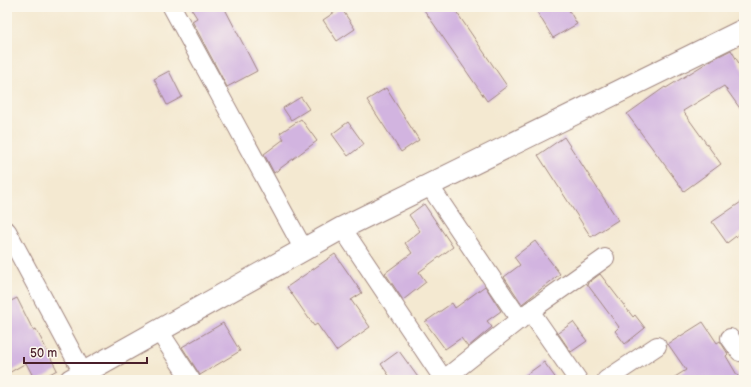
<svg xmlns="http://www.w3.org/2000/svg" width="751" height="387" font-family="'Balsamiq Sans',sans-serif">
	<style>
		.building { fill: #d2b4e0 }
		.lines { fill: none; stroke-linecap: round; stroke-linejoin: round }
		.minor-casing { stroke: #9f847e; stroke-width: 20 }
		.tertiary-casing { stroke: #9f847e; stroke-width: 24 }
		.minor { stroke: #fff; stroke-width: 18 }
		.tertiary { stroke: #fff; stroke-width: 22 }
	</style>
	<rect width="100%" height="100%" fill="#fbf7ec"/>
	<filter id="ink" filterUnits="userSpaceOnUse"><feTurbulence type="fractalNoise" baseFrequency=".025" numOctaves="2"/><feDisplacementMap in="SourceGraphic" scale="8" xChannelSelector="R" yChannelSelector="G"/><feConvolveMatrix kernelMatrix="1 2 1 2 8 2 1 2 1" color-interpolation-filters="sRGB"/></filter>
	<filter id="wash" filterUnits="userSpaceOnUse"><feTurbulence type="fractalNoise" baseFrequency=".012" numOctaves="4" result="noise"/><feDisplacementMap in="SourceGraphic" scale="16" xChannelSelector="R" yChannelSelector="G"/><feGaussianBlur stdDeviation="0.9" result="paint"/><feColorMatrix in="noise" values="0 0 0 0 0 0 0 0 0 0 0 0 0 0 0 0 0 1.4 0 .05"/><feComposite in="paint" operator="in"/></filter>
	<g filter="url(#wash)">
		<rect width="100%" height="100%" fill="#f4e9d1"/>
		<g id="blocks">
			<!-- building -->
			<g class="building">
				<path d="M190 7H224L257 71 227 87 192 21 197 18Z"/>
				<path d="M422 7H453L507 86 487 101Z"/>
				<path d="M534 7H567L577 24 553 38Z"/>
				<path d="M341 8 355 29 337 41 323 20Z"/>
				<path d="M731 50 744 72V114L724 86 683 111 721 164 684 191 627 114 665 87 666 88 713 59Z"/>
				<path d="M169 71 182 97 167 105 154 79Z"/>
				<path d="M386 88 419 140 401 152 367 100Z"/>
				<path d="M301 97 309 109 291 120 283 108Z"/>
				<path d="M301 119 317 141 274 173 264 154 284 139 280 133Z"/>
				<path d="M348 122 364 144 348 156 332 134Z"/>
				<path d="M564 137 618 220 591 237 538 155Z"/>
				<path d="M744 200V230L727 243 712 222Z"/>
				<path d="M424 204 453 247 419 272 426 282 403 300 385 273 412 253 405 243 420 231 409 215Z"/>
				<path d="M535 241 560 274 522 304 504 277 520 265 514 257Z"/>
				<path d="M335 254 362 293 351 300 370 327 336 351 317 324 314 326 287 287Z"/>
				<path d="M600 274 633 317 635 315 645 328 625 344 615 331 619 327 587 284Z"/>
				<path d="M485 286 501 311 487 321 492 327 468 347 461 338 445 349 425 322 452 303 455 308Z"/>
				<path d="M17 298 33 330 36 329 57 370 39 380H35L26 363 7 374V303Z"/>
				<path d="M573 322 587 341 571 352 558 333Z"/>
				<path d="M703 322 717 343 720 341 728 354 726 356 740 380H670L686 370 668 344Z"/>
				<path d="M223 323 240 351 200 375 182 347Z"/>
				<path d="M399 351 420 380H392L381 364Z"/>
				<path d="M544 362 557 380H519Z"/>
			</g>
		</g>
	</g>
	<g filter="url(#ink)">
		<use href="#blocks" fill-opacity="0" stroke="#9f847e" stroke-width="1"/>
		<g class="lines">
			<!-- minor casing -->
			<g class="minor-casing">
				<g id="minor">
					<path d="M172 7 304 250"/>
					<path d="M429 185 520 320"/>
					<path d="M342 228 444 380"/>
					<path d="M7 231 83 373"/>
					<path d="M530 311 605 258"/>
					<path d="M159 331 191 380"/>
					<path d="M730 338 740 352 744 349"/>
					<path d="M443 380 530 311 578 380"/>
					<path d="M606 380 657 346"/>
				</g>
			</g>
			<!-- tertiary casing -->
			<g class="tertiary-casing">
				<path id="tertiary" d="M71 380 342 228 744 30"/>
			</g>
			<!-- minor -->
			<use href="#minor" class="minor"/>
			<!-- tertiary -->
			<use href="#tertiary" class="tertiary"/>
		</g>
	</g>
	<!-- margin -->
	<rect width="751" height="387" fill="none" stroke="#fbf7ec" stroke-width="24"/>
	<!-- scale -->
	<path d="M24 357v6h123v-6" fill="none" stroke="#4a1f2b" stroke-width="2"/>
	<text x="30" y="357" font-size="12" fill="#4a1f2b" stroke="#fbf7ec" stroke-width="3" paint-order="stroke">50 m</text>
</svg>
